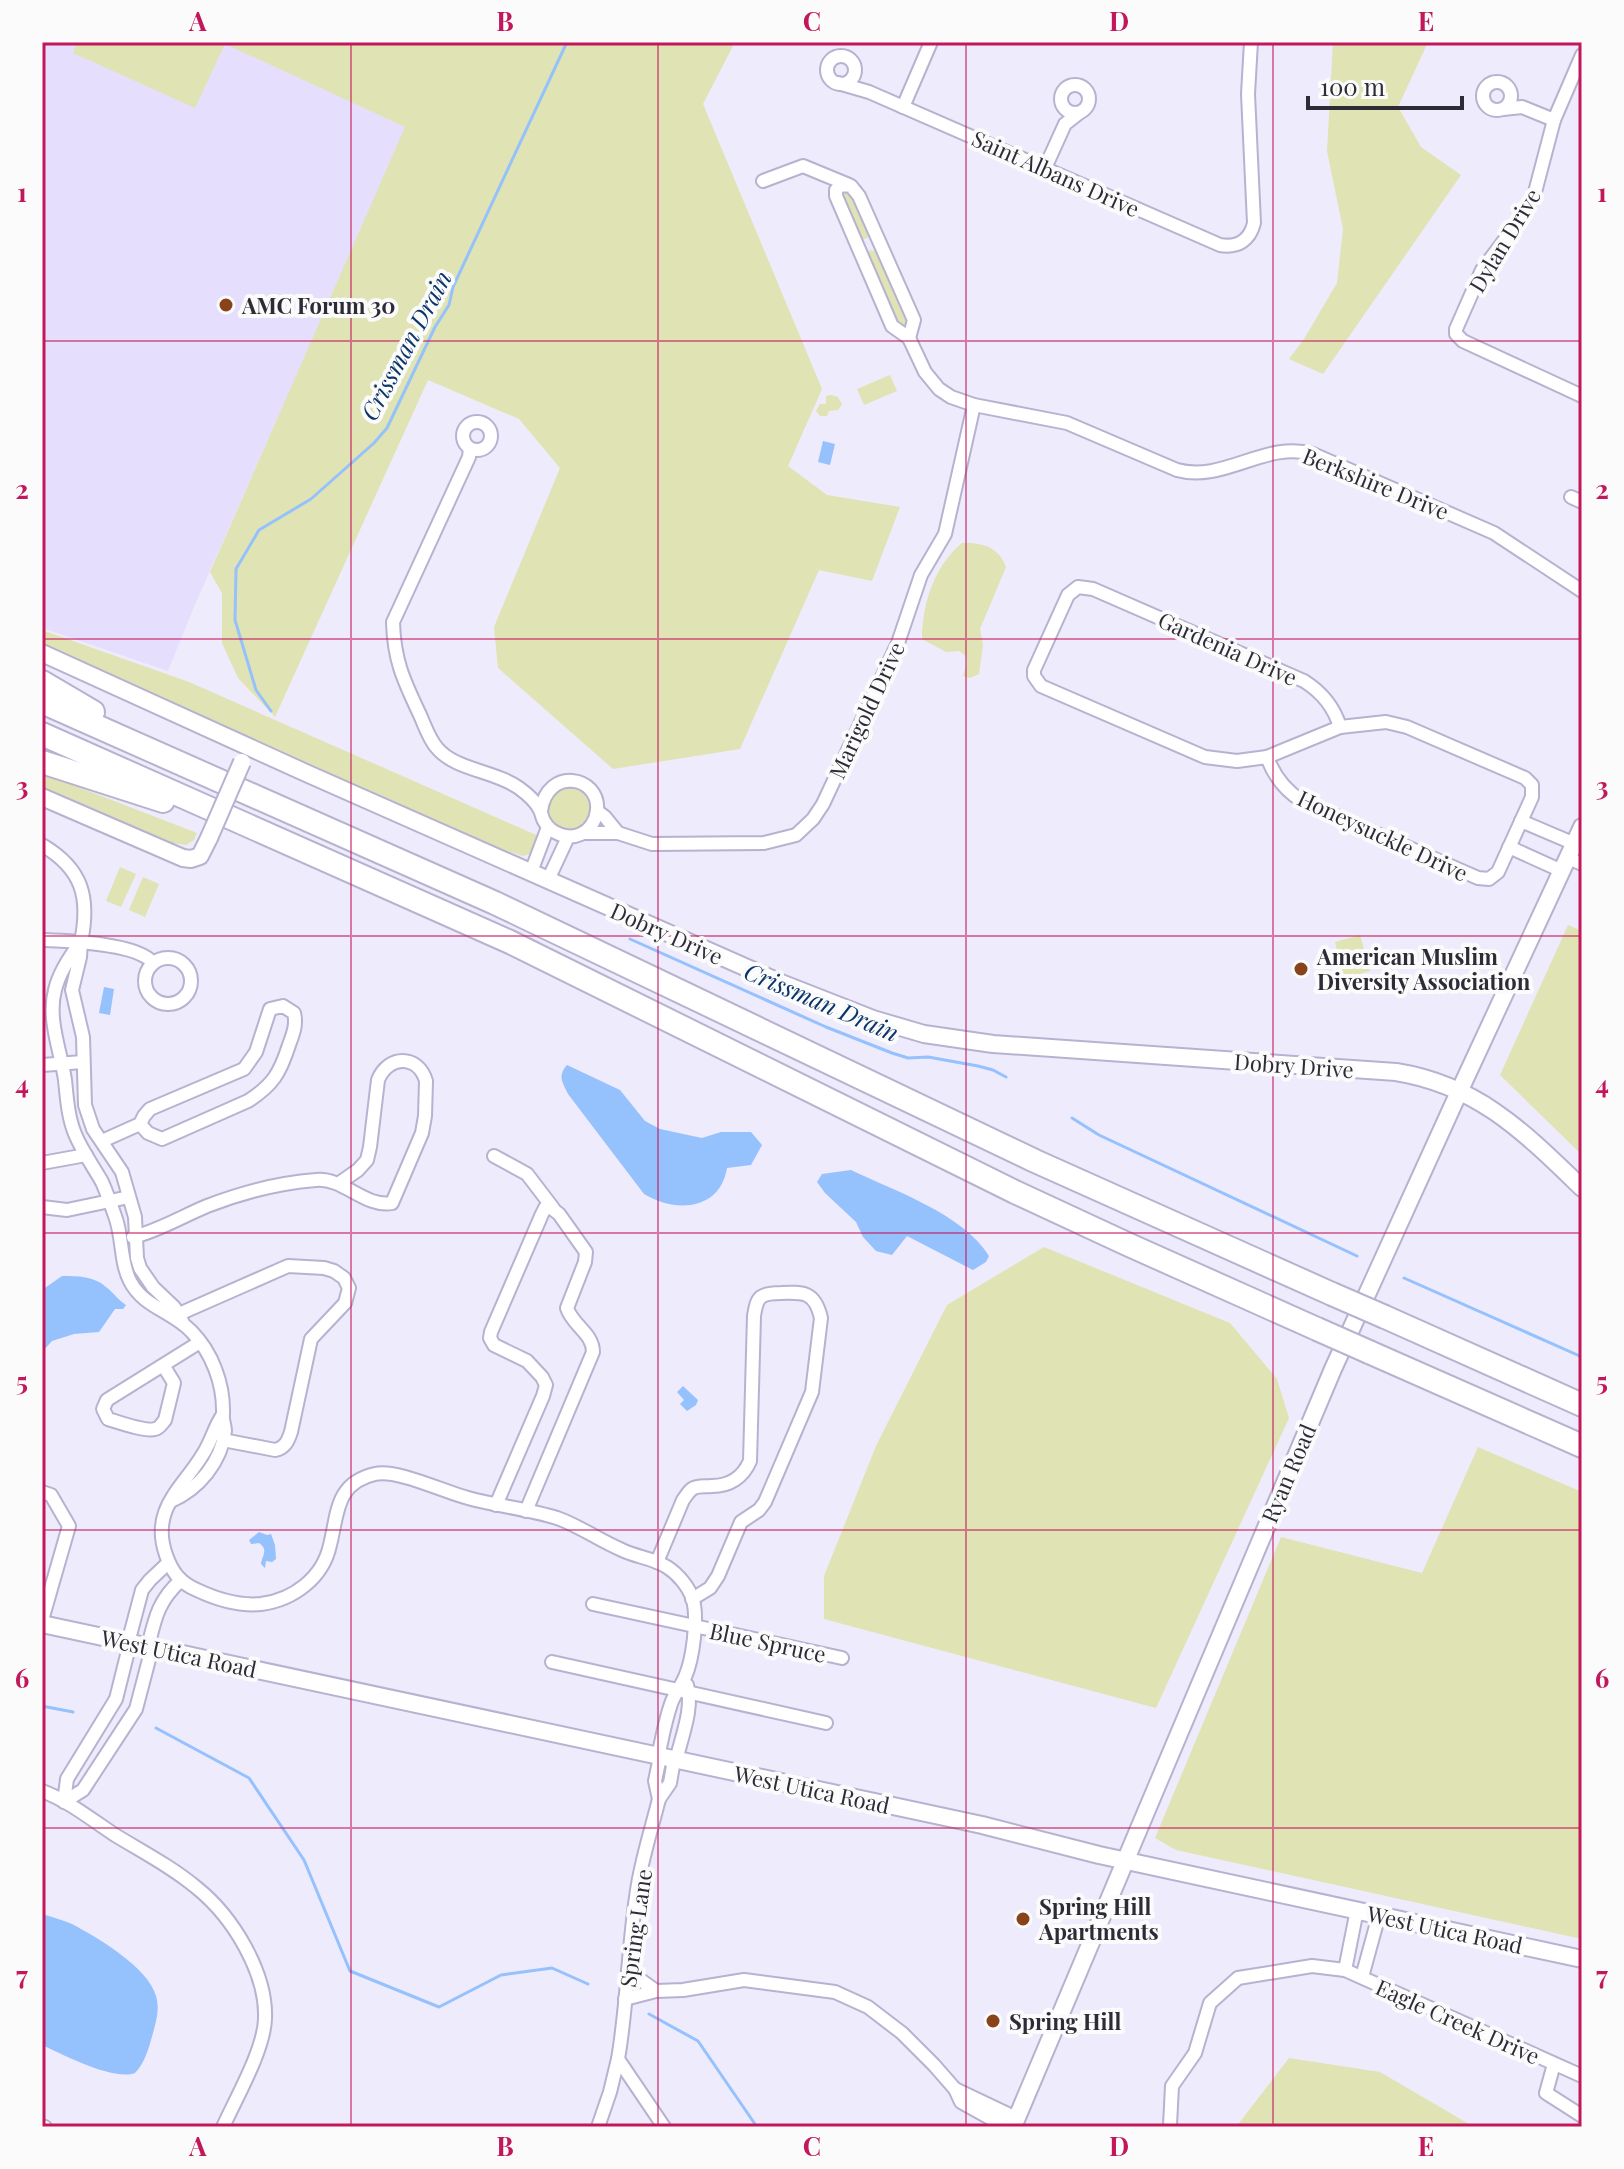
<svg xmlns="http://www.w3.org/2000/svg" width="1624" height="2169" font-family="'Playfair Display',serif">
	<style>
		.built { fill: #e5dffd }
		.green { fill: #e0e3b3 }
		.water { fill: #95c1fd }
		.lines { fill: none; stroke-linecap: round; stroke-linejoin: round }
		.stream { stroke: #95c1fd; stroke-width: 3 }
		.street-casing { stroke: #b7b2cf; stroke-width: 16 }
		.secondary-casing { stroke: #b7b2cf; stroke-width: 20 }
		.highway-casing { stroke: #b7b2cf; stroke-width: 26 }
		.street { stroke: #fff; stroke-width: 12 }
		.secondary { stroke: #fff; stroke-width: 16 }
		.highway { stroke: #fff; stroke-width: 22 }
		.secondary-bridge-casing { stroke: #b7b2cf; stroke-width: 20; stroke-linecap: butt }
		.highway-bridge-casing { stroke: #b7b2cf; stroke-width: 26; stroke-linecap: butt }
		.secondary-bridge { stroke: #fff; stroke-width: 16 }
		.highway-bridge { stroke: #fff; stroke-width: 22 }
		.grid { fill: none; stroke: #c2185b; stroke-width: 2; stroke-opacity: 0.55 }
		.poi-dot { fill: #88431a; stroke: #fbfbfb; stroke-width: 3 }
		.labels { text-anchor: middle; dominant-baseline: central; stroke-width: 8; stroke-linejoin: round; paint-order: stroke }
		.street-label { font-size: 22px; fill: #2d2b36; stroke: #fbfbfb }
		.poi-label { font-size: 22px; font-weight: bold; fill: #2d2b36; stroke: #fbfbfb; text-anchor: start }
		.water-label { font-size: 24px; font-style: italic; fill: #0a356a; stroke: #fbfbfb }
		.neatline { fill: none; stroke: #c2185b; stroke-width: 3 }
		.grid-label { font-size: 26px; text-anchor: middle; font-weight: bold; fill: #c2185b }
	</style>
	<rect width="100%" height="100%" fill="#eeebfd"/>
	<!-- built -->
	<path class="built" d="M42 42H222L406 127 194 607 168 671 42 628Z"/>
	<!-- green -->
	<g class="green">
		<path d="M77 42H735L703 104 822 389 788 466 827 495 900 507 872 581 819 570 740 749 613 769 498 668 494 627 560 468 519 419 428 380 275 717 238 678 222 643V593L210 572 405 127 225 44 195 108 73 53Z"/>
		<path d="M1333 42H1428L1398 107 1421 147 1461 175 1323 374 1289 359 1304 339 1337 283 1343 229 1327 151Z"/>
		<path d="M844 190 853 196 869 233V237L862 240 858 238 842 201V192Z"/>
		<path d="M870 250 878 252 908 319 904 325 896 324 866 257Z"/>
		<path d="M890 375 897 391 864 405 857 389Z"/>
		<path d="M831 395 838 397 842 404 838 410 829 411 827 416H820L816 411 820 404H826V396Z"/>
		<path d="M962 543C982 542 999 547 1006 567L980 629 983 645 979 674 970 678 963 676 967 664 966 656 959 651 946 652 922 639C922 605 934 566 962 543Z"/>
		<path d="M42 630 189 682 534 834 538 836 533 853 523 856 491 846 42 645Z"/>
		<path d="M42 773 197 833 194 840 186 845 172 843 42 786Z"/>
		<circle cx="569" cy="809" r="21"/>
		<path d="M120 867 136 874 121 907 106 901Z"/>
		<path d="M143 877 159 884 145 917 129 910Z"/>
		<path d="M1568 925 1582 931V1155L1500 1075Z"/>
		<path d="M1360 935 1370 971 1344 978 1335 942Z"/>
		<path d="M1044 1247 1230 1323 1277 1379 1289 1418 1156 1708 824 1619V1576L876 1446 947 1305Z"/>
		<path d="M1478 1447 1582 1492V1939L1176 1850 1155 1838 1281 1537 1422 1573Z"/>
		<path d="M1289 2058 1380 2072 1474 2127H1236Z"/>
	</g>
	<!-- water -->
	<g class="water">
		<path d="M823 441 835 444 830 465 818 462Z"/>
		<path d="M104 987 114 989 110 1015 99 1013Z"/>
		<path d="M567 1065 620 1090 645 1121 660 1129 702 1138 721 1132H751L762 1145 751 1165 727 1168C720 1211 675 1213 644 1194L568 1094C563 1083 557 1076 567 1065Z"/>
		<path d="M851 1170C895 1191 963 1214 989 1256L986 1262 973 1270 907 1236 892 1255 876 1251 863 1237 856 1222 825 1193 817 1182 822 1174Z"/>
		<path d="M62 1276C78 1276 94 1276 106 1287 114 1293 118 1300 126 1305L123 1309H115L99 1332 74 1334 52 1341 42 1352V1290Z"/>
		<path d="M683 1386 698 1400 696 1405 687 1411 680 1404 684 1400 677 1392Z"/>
		<path d="M259 1532 267 1535 271 1534 275 1545 276 1559 272 1562 266 1561 265 1568 261 1564C262 1555 269 1550 259 1543L251 1544 249 1540Z"/>
		<path d="M42 1914C52 1917 63 1920 72 1924 98 1938 148 1967 156 1996 160 2010 156 2021 153 2033 149 2047 145 2063 135 2073 113 2081 64 2055 42 2045Z"/>
	</g>
	<g class="lines">
		<!-- stream -->
		<g class="stream">
			<path d="M271 711 256 690 235 620 236 569 259 530 311 499 374 443 387 428 435 327 449 305 453 287 567 42"/>
			<path d="M630 939 826 1027 892 1053 908 1058 928 1057 978 1066 993 1070 1006 1077"/>
			<path d="M1072 1118 1099 1135 1357 1256"/>
			<path d="M1404 1278 1582 1357"/>
			<path d="M42 1706 73 1712"/>
			<path d="M156 1728 249 1778 304 1860 350 1971 439 2007 501 1975 552 1968 588 1984"/>
			<path d="M649 2014 698 2041 757 2127"/>
		</g>
		<!-- street casing -->
		<g class="street-casing">
			<g id="street">
				<path d="M1582 55 1554 120 1534 196 1521 218 1482 270 1456 329V334L1463 341 1582 396"/>
				<circle cx="841" cy="70" r="14"/>
				<circle cx="1497" cy="96" r="14"/>
				<path d="M838 83 869 92 1220 245C1238 248 1250 240 1254 223L1248 94 1251 42"/>
				<circle cx="1075" cy="99" r="14"/>
				<path d="M903 107 931 42"/>
				<path d="M1503 109 1522 107 1554 120"/>
				<path d="M1045 168 1065 124 1079 113"/>
				<path d="M763 181 803 166 849 185"/>
				<path d="M841 185 851 186 859 196 914 320 909 338 892 326 836 196V190Z"/>
				<path d="M909 338 925 372 939 389 951 397 974 405 1067 423 1177 470C1224 483 1266 440 1313 454L1494 533 1582 591"/>
				<circle cx="477" cy="436" r="14"/>
				<path d="M470 449 469 457 393 622C394 661 404 681 420 715 425 726 429 739 437 748 455 770 496 771 519 788 526 793 536 802 540 810 542 814 542 818 544 821 551 834 568 840 581 834 590 830 596 820 597 810 600 776 547 766 541 811"/>
				<path d="M1571 497 1582 502"/>
				<path d="M1078 587 1093 589 1304 681C1323 693 1334 707 1340 727L1386 722 1407 727 1525 778 1532 785V797L1498 872 1489 879 1478 878 1302 801C1284 790 1274 776 1267 757L1237 761 1205 757 1041 686 1034 676V670L1068 595Z"/>
				<path d="M1267 757 1340 727"/>
				<path d="M597 811 605 817 618 833"/>
				<path d="M1521 821 1582 847"/>
				<path d="M583 833H618L652 844 764 843 796 835 813 819 823 804 898 643 921 575 945 534 974 405"/>
				<path d="M42 845C83 869 90 898 81 942"/>
				<path d="M1509 847 1562 871"/>
				<path d="M1568 858 1582 864"/>
				<path d="M531 872 548 827"/>
				<path d="M548 880 568 837"/>
				<path d="M42 940C68 941 137 943 153 963"/>
				<circle cx="168" cy="981" r="23"/>
				<path d="M42 1065 83 1062"/>
				<path d="M102 1141 140 1124 144 1116 150 1109 244 1069 256 1052 270 1009 283 1006 294 1013C297 1025 293 1034 289 1045 280 1073 273 1085 248 1101L162 1139 148 1133 140 1124"/>
				<path d="M494 1156 527 1174 553 1208"/>
				<path d="M42 1163 86 1155"/>
				<path d="M42 1207 67 1210 129 1197"/>
				<path d="M133 1237C158 1231 183 1216 207 1206 243 1192 278 1183 316 1180 343 1177 365 1208 392 1203L422 1133 425 1116 426 1081C418 1054 388 1055 378 1080L370 1147 367 1160 358 1170 338 1184"/>
				<path d="M179 1314 288 1266 324 1268 334 1271 344 1278 349 1288 345 1303 311 1339 291 1432C288 1441 285 1448 275 1450L223 1440"/>
				<path d="M163 1365 174 1383 165 1420C162 1423 160 1428 155 1429 146 1432 118 1422 108 1419L103 1409 107 1400 200 1342"/>
				<path d="M222 1416C214 1428 211 1442 203 1454 182 1489 150 1509 166 1555 172 1572 180 1583 197 1590 216 1599 240 1606 261 1604 293 1600 323 1578 330 1545 338 1514 335 1483 375 1474 398 1469 444 1492 468 1498 497 1506 528 1509 557 1518 580 1526 600 1541 622 1550 636 1557 653 1558 667 1567 678 1574 689 1587 693 1600 698 1619 693 1659 685 1677 681 1687 674 1694 671 1704 665 1721 662 1739 658 1757"/>
				<path d="M42 1492 51 1495 69 1526 42 1620"/>
				<path d="M171 1501C199 1489 221 1462 225 1431 225 1425 222 1420 223 1414 224 1384 212 1352 191 1331 172 1311 143 1307 130 1281 120 1262 123 1237 115 1216 111 1205 107 1193 102 1182 93 1166 82 1151 75 1134 68 1117 67 1099 65 1080 61 1052 47 1019 55 990 59 973 70 956 81 942L80 957 72 990 83 1037 85 1105 93 1129 122 1172 135 1217 137 1258 140 1268 153 1287 174 1307 183 1323"/>
				<path d="M496 1505 543 1396 546 1385 542 1377 527 1361 494 1345 490 1338 491 1332 542 1214 545 1208 550 1207 559 1214 586 1252 585 1262 567 1308C572 1325 593 1333 593 1352L526 1511"/>
				<path d="M657 1562 683 1500C686 1496 688 1492 692 1489 698 1485 705 1487 712 1486 730 1486 743 1477 750 1461L754 1316C755 1310 756 1301 761 1297 766 1293 775 1293 781 1293 804 1292 815 1292 821 1318L812 1392 765 1502 759 1510 741 1522 718 1576 710 1588 692 1599"/>
				<path d="M593 1604 842 1658"/>
				<path d="M128 1643 142 1590 150 1580 168 1563"/>
				<path d="M130 1643 116 1699 67 1779 64 1802 83 1790 136 1709 152 1648"/>
				<path d="M148 1647C155 1618 158 1601 181 1580"/>
				<path d="M552 1662 826 1723"/>
				<path d="M660 1757 655 1781 659 1799 670 1783 674 1760"/>
				<path d="M676 1761C681 1738 694 1708 687 1685"/>
				<path d="M42 1791C69 1801 92 1820 115 1835 143 1852 172 1867 197 1888 233 1917 267 1973 265 2019 264 2050 236 2098 223 2127"/>
				<path d="M659 1799C652 1827 643 1855 638 1884 628 1942 628 2001 618 2059L664 2127"/>
				<path d="M1345 1970 1357 1910"/>
				<path d="M1362 1977 1379 1915"/>
				<path d="M656 1991 683 1990 744 1980 835 1992 868 2007 902 2033 934 2065 955 2089"/>
				<path d="M625 1999 656 1991 628 1971"/>
				<path d="M1554 2064 1546 2093 1582 2116"/>
				<path d="M1170 2125 1172 2086 1195 2053 1210 2003 1238 1978 1312 1966 1345 1970 1582 2076"/>
				<path d="M42 2126 45 2127"/>
				<path d="M598 2127 610 2092 618 2059"/>
				<path d="M1006 2127 961 2102 955 2089 1016 2118"/>
			</g>
		</g>
		<!-- secondary casing -->
		<g class="secondary-casing">
			<g id="secondary">
				<path d="M42 653 306 773 781 983 873 1019 924 1034 993 1044 1396 1072C1478 1085 1525 1133 1582 1188"/>
				<path d="M42 797 183 858 191 859 200 856 209 838"/>
				<path d="M42 1624 982 1825 1099 1855 1582 1959"/>
				<path d="M1013 2127 1333 1369 1459 1092 1582 827"/>
			</g>
		</g>
		<!-- highway casing -->
		<g class="highway-casing">
			<g id="highway">
				<path d="M42 682 93 712"/>
				<path d="M42 702 495 903 1035 1161 1332 1294"/>
				<path d="M42 734 510 942 1015 1192 1127 1244 1317 1329"/>
				<path d="M42 762 163 801"/>
				<path d="M1385 1317 1582 1405"/>
				<path d="M1369 1352 1582 1446"/>
			</g>
		</g>
		<!-- street -->
		<use href="#street" class="street"/>
		<!-- secondary -->
		<use href="#secondary" class="secondary"/>
		<!-- highway -->
		<use href="#highway" class="highway"/>
		<!-- secondary-bridge casing -->
		<g class="secondary-bridge-casing">
			<path id="secondary-bridge" d="M209 838 242 762"/>
		</g>
		<!-- highway-bridge casing -->
		<g class="highway-bridge-casing">
			<g id="highway-bridge">
				<path d="M1332 1294 1385 1317"/>
				<path d="M1317 1329 1369 1352"/>
			</g>
		</g>
		<!-- secondary-bridge -->
		<use href="#secondary-bridge" class="secondary-bridge"/>
		<!-- highway-bridge -->
		<use href="#highway-bridge" class="highway-bridge"/>
	</g>
	<!-- grid -->
	<path class="grid" d="M351 42V2127M658 42V2127M966 42V2127M1273 42V2127M42 341H1582M42 639H1582M42 936H1582M42 1233H1582M42 1530H1582M42 1828H1582"/>
	<!-- markers -->
	<g class="poi-dot">
		<circle cx="226" cy="305" r="8"/>
		<circle cx="1301" cy="969" r="8"/>
		<circle cx="1023" cy="1919" r="8"/>
		<circle cx="993" cy="2021" r="8"/>
	</g>
	<g class="labels">
		<!-- street labels -->
		<g class="street-label">
			<text transform="translate(1056 173) rotate(24)">Saint Albans Drive</text>
			<text transform="translate(1504 240) rotate(-59)">Dylan Drive</text>
			<text transform="translate(1376 483) rotate(22)">Berkshire Drive</text>
			<text transform="translate(1228 648) rotate(24)">Gardenia Drive</text>
			<text transform="translate(866 710) rotate(-65)">Marigold Drive</text>
			<text transform="translate(1383 835) rotate(25)">Honeysuckle Drive</text>
			<text transform="translate(667 933) rotate(24)">Dobry Drive</text>
			<text transform="translate(1294 1065) rotate(4)">Dobry Drive</text>
			<text transform="translate(1288 1473) rotate(-67)">Ryan Road</text>
			<text transform="translate(768 1642) rotate(12)">Blue Spruce</text>
			<text transform="translate(179 1653) rotate(12)">West Utica Road</text>
			<text transform="translate(812 1789) rotate(12)">West Utica Road</text>
			<text transform="translate(635 1928) rotate(-82)">Spring Lane</text>
			<text transform="translate(1445 1929) rotate(12)">West Utica Road</text>
			<text transform="translate(1458 2021) rotate(24)">Eagle Creek Drive</text>
		</g>
		<!-- poi labels -->
		<g class="poi-label">
			<text x="242" y="305">AMC Forum 30</text>
			<text x="1317" y="956">American Muslim<tspan x="1317" dy="25">Diversity Association</tspan></text>
			<text x="1039" y="1906">Spring Hill<tspan x="1039" dy="25">Apartments</tspan></text>
			<text x="1009" y="2021">Spring Hill</text>
		</g>
		<!-- water labels -->
		<g class="water-label">
			<text transform="translate(405 345) rotate(-62)">Crissman Drain</text>
			<text transform="translate(822 1001) rotate(23)">Crissman Drain</text>
		</g>
	</g>
	<!-- border -->
	<rect width="1624" height="2169" fill="none" stroke="#fbfbfb" stroke-width="88"/>
	<!-- scale -->
	<path d="M1308 96v12h154v-12" fill="none" stroke="#2d2b36" stroke-width="4"/>
	<text x="1320" y="96" font-size="24" fill="#2d2b36" stroke="#fbfbfb" stroke-width="6" paint-order="stroke">100 m</text>
	<rect x="44" y="44" width="1536" height="2081" class="neatline"/>
	<g class="grid-label">
		<text x="198" y="31">A</text>
		<text x="505" y="31">B</text>
		<text x="812" y="31">C</text>
		<text x="1119" y="31">D</text>
		<text x="1426" y="31">E</text>
		<text x="22" y="202">1</text>
		<text x="1602" y="202">1</text>
		<text x="22" y="499">2</text>
		<text x="1602" y="499">2</text>
		<text x="22" y="796">3</text>
		<text x="1602" y="796">3</text>
		<text x="22" y="1094">4</text>
		<text x="1602" y="1094">4</text>
		<text x="22" y="1391">5</text>
		<text x="1602" y="1391">5</text>
		<text x="22" y="1688">6</text>
		<text x="1602" y="1688">6</text>
		<text x="22" y="1985">7</text>
		<text x="1602" y="1985">7</text>
		<text x="198" y="2156">A</text>
		<text x="505" y="2156">B</text>
		<text x="812" y="2156">C</text>
		<text x="1119" y="2156">D</text>
		<text x="1426" y="2156">E</text>
	</g>
</svg>
